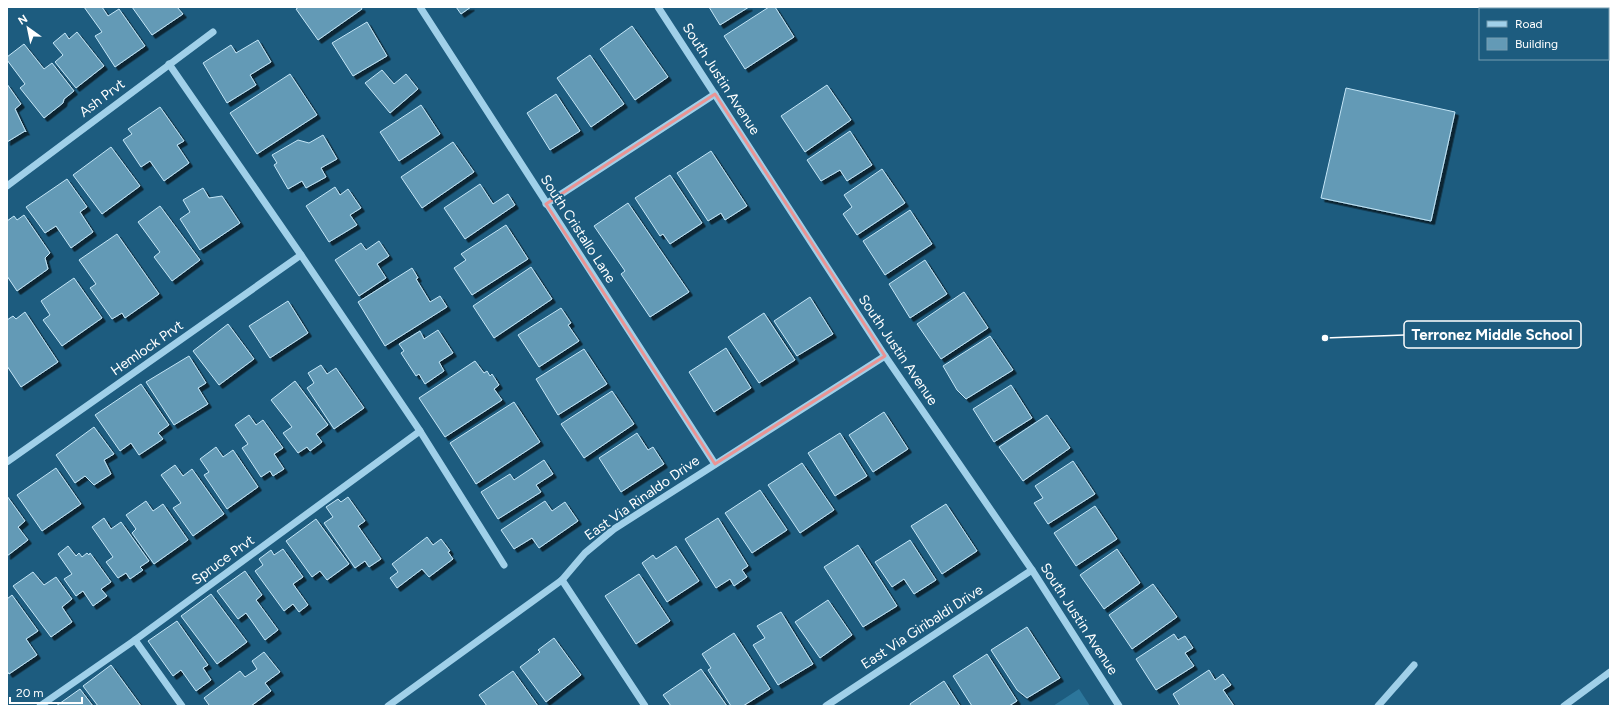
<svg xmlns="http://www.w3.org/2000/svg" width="1617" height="713" font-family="Figtree,sans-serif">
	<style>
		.green { fill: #2c769b }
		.building { fill: #639ab6; stroke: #c4e6f7; filter: url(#shadow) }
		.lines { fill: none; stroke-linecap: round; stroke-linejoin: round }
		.minor { stroke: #a0d0e9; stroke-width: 7 }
		.marked { fill: none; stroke: #ea9494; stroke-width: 3; stroke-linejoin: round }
		.labels { text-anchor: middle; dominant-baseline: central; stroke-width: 3.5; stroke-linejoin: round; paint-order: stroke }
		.street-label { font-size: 14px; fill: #fff; stroke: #1d5c7f }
		.leader { fill: none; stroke: #fff; stroke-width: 1.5 }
		.callout-dot { fill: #fff; stroke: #1d5c7f; stroke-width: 1.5 }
		.callout { fill: #1d5c7f; stroke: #fff; stroke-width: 1.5 }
		.callout-label { font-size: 15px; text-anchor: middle; font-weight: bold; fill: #fff }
	</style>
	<defs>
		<filter id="shadow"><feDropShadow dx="3.5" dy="3.5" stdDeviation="0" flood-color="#0009"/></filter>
	</defs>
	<rect width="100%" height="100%" fill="#1d5c7f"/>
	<!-- green -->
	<path class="green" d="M1079 689 1090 706H1053Z"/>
	<!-- building -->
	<g class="building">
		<path d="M84 7H102L108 16 119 9 145 46 115 67 95 36 102 32Z"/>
		<path d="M132 7H177L183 14 152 35Z"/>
		<path d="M299 7H361L362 9 318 40 296 9Z"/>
		<path d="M456 7H471L461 14Z"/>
		<path d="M709 7H749L720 25Z"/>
		<path d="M769 7H775L794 37 745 69 724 36Z"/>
		<path d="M367 22 387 56 353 76 332 43Z"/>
		<path d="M632 26 668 77 635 100 600 49Z"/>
		<path d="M77 32 104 66 76 88 55 62 63 55 53 43 65 33 69 39Z"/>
		<path d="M258 40 271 62 250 75 256 85 227 103 203 63 231 45 236 53Z"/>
		<path d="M24 44 44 69 52 63 74 91 64 99 63 103 44 118 20 88 25 84 7 60V57Z"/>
		<path d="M590 55 624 104 591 127 557 78Z"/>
		<path d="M382 70 394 84 406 74 418 89 390 113 365 83Z"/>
		<path d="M290 74 317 115 257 154 230 113Z"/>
		<path d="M7 84 21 104 15 109 26 132 25 131 7 142Z"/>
		<path d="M827 85 851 120 805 152 781 116Z"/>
		<path d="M1346 88 1455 112 1431 221 1321 198Z"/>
		<path d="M556 94 580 131 550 150 527 113Z"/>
		<path d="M421 105 440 134 399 161 380 132Z"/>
		<path d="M160 107 184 141 177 145 189 163 164 181 150 161 141 167 123 140 132 134 128 129Z"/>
		<path d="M850 131 872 165 847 181 840 170 821 181 807 160Z"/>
		<path d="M323 135 337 159 321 168 326 177 306 188 302 181 288 189 274 165 277 163 272 155 298 140 309 143Z"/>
		<path d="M453 142 474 172 422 208 401 177Z"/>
		<path d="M111 147 140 186 102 214 73 175Z"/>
		<path d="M711 151 747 206 725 220 721 213 708 221 677 173Z"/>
		<path d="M882 169 905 203 857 235 843 214 852 207 844 195Z"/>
		<path d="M670 175 702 223 670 244 663 234 660 236 635 198Z"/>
		<path d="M67 179 87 207 80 212 93 232 71 248 56 226 45 233 26 207Z"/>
		<path d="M480 184 493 204 508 194 515 205 465 239 444 208Z"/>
		<path d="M335 187 340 195 348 189 361 208 350 215 357 225 329 242 306 206Z"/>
		<path d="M203 188 209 198 222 196 240 223 200 250 180 219 190 212 183 200Z"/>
		<path d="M628 203 689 292 650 317 621 274 625 271 594 226Z"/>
		<path d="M160 206 200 260 172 281 154 257 160 252 138 222Z"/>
		<path d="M910 210 932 244 885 275 863 241Z"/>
		<path d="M24 215 50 253 45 258 48 269 17 291 7 276V221L14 216 17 220Z"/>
		<path d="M506 225 528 259 472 295 454 268 466 260 461 254Z"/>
		<path d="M117 234 159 294 125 318 122 313 112 319 90 288 96 284 79 260Z"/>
		<path d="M379 241 389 256 377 264 386 278 359 296 335 260 361 243 366 250Z"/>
		<path d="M925 260 947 294 910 318 889 284Z"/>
		<path d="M531 267 552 299 494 338 473 306Z"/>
		<path d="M412 268 418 278 416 279 430 302 440 296 447 307 385 346 358 302Z"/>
		<path d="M74 278 102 318 62 346 43 320 50 315 41 301Z"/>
		<path d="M964 292 988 328 941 359 917 324Z"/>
		<path d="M810 297 833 334 797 356 774 321Z"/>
		<path d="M288 301 308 333 270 358 249 326Z"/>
		<path d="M561 308 571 323 568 325 579 341 539 367 518 335Z"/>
		<path d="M25 312 58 362 21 387 7 366V320L13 316 16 319Z"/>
		<path d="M764 313 795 360 759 383 728 337Z"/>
		<path d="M228 324 254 359 219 385 193 351Z"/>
		<path d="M438 330 453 353 439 362 444 371 425 384 419 374 416 376 401 353 404 351 399 344 420 331 424 339Z"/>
		<path d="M990 336 1013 370 966 399 957 390 943 366Z"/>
		<path d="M726 348 751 388 714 412 689 372Z"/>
		<path d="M584 349 607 384 558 415 536 379Z"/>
		<path d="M189 356 206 383 198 388 208 404 174 425 146 382Z"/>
		<path d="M475 361 484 373 487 371 490 376 492 374 499 385 494 389 502 400 445 437 419 398Z"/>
		<path d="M321 365 327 374 336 368 364 408 334 429 307 388 314 383 308 373Z"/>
		<path d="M295 381 328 425 316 434 322 442 310 451 307 447 298 453 283 433 292 427 271 400Z"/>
		<path d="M141 384 169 425 158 433 163 439 139 455 131 443 120 451 95 415Z"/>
		<path d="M1011 385 1032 418 994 442 973 409Z"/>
		<path d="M612 391 634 424 584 458 561 424Z"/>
		<path d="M514 402 540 442 476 484 450 443Z"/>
		<path d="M884 412 908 449 873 472 849 435Z"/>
		<path d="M249 415 256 425 263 420 283 448 274 454 284 469 273 476 270 471 261 477 242 448 248 444 235 425Z"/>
		<path d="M1047 415 1070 448 1023 481 999 447Z"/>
		<path d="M94 427 114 454 104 460 111 474 94 485 85 476 75 483 56 455Z"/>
		<path d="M637 433 648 450 653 447 664 464 621 492 599 458Z"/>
		<path d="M840 433 867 476 835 496 808 453Z"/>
		<path d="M216 447 223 457 233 450 258 487 227 509 204 475 209 472 200 459Z"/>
		<path d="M544 460 553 474 536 485 541 492 498 519 481 492 510 474 514 480Z"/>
		<path d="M1073 461 1095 494 1048 524 1034 503 1043 498 1035 486Z"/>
		<path d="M802 463 834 510 800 533 768 485Z"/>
		<path d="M175 465 183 476 192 469 224 514 193 536 173 508 181 503 161 475Z"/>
		<path d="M56 468 81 504 42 531 17 495Z"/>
		<path d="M760 490 787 530 752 553 725 513Z"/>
		<path d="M7 496 25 521 18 527 28 540 7 556Z"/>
		<path d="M348 497 365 521 358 526 381 559 369 567 365 561 355 568 324 523 333 517 326 507 338 499 341 502Z"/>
		<path d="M146 501 153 511 163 504 188 540 154 564 132 533 136 529 126 515Z"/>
		<path d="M545 501 552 511 565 502 578 521 539 548 532 538 514 549 501 530Z"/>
		<path d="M946 504 977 551 942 574 911 526Z"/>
		<path d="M1095 506 1117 539 1076 566 1054 533Z"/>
		<path d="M104 518 111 529 121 522 149 561 140 567 143 570 130 579 126 573 118 578 106 562 113 557 92 527Z"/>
		<path d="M718 518 748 566 742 570 747 577 734 586 730 579 716 588 685 539Z"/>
		<path d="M316 519 349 564 327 580 320 571 312 577 286 541Z"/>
		<path d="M427 537 433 545 441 539 450 551 448 552 453 559 429 577 422 569 397 588 390 578 398 572 392 564Z"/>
		<path d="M910 540 936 580 914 594 904 579 892 587 875 562Z"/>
		<path d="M858 545 897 606 863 627 824 567Z"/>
		<path d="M68 546 76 556 79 553 82 557 87 553 89 555 90 553 111 582 101 589 107 596 93 606 83 591 76 596 64 579 72 574 58 554Z"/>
		<path d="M676 546 699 581 667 602 642 563 653 555 656 559Z"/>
		<path d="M283 549 303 577 293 584 308 605 299 612 293 604 284 611 255 571 263 565 259 559 271 550 274 555Z"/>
		<path d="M1117 549 1140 583 1104 609 1080 575Z"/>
		<path d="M245 571 262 595 256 600 278 630 265 640 246 613 238 619 217 591Z"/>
		<path d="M33 572 44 585 56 577 72 599 62 607 72 622 51 637 13 586Z"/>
		<path d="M639 574 670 621 636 644 605 596Z"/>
		<path d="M1153 584 1177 617 1132 649 1109 615Z"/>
		<path d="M211 594 247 642 217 664 181 616Z"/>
		<path d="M12 595 38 631 26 639 37 655 9 674 7 671V599Z"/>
		<path d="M828 600 852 635 820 658 795 622Z"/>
		<path d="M781 612 813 664 778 685 753 645 765 638 757 626Z"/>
		<path d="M177 621 208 665 203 668 211 680 196 691 181 670 173 676 148 641Z"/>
		<path d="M1027 627 1060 678 1027 698 1017 690 991 650Z"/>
		<path d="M734 633 770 689 743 706H731L708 670 711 668 702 654Z"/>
		<path d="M1174 634 1178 640 1185 636 1193 648 1185 653 1194 666 1156 690 1136 659Z"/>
		<path d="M554 638 581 675 546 702 520 667 540 652 538 650Z"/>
		<path d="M264 652 280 672 265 683 271 691 251 706H208L209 705 204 698 240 671 245 677 257 669 252 661Z"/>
		<path d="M987 654 1017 701 1009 706H972L953 676Z"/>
		<path d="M111 665 141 706H98L83 686Z"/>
		<path d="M701 669 727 706H671L663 695Z"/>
		<path d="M1209 670 1215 680 1223 674 1231 685 1223 690 1234 706H1180L1173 694Z"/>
		<path d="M513 671 538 706H487L479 695Z"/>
		<path d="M944 681 960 706H911L910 704Z"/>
		<path d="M80 689 93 706H56Z"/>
	</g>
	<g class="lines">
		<!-- minor -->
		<g class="minor">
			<path d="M420 7 715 464"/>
			<path d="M658 7 885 356 1032 570 1119 706"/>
			<path d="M169 64 301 255 420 431 504 565"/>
			<path d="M7 186 213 32"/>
			<path d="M546 204 715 94"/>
			<path d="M7 462 301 255"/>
			<path d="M562 580 645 706"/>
			<path d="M135 640 182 706"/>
			<path d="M40 706 135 640 420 431"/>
			<path d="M388 706 562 580 585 553 614 529 885 356"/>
			<path d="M826 706 1032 570"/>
			<path d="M1378 706 1414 665"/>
			<path d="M1564 706 1610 672"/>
		</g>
	</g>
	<!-- marked area -->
	<path class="marked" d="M715 94 885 356 715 464 546 204Z"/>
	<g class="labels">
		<!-- street labels -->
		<g class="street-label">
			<text transform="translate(721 79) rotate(57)">South Justin Avenue</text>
			<text transform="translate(102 98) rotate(-37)">Ash Prvt</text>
			<text transform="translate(578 229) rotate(57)">South Cristallo Lane</text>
			<text transform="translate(147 348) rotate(-35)">Hemlock Prvt</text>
			<text transform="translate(898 350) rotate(56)">South Justin Avenue</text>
			<text transform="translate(642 498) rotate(-35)">East Via Rinaldo Drive</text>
			<text transform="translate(223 560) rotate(-36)">Spruce Prvt</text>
			<text transform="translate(1079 619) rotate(57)">South Justin Avenue</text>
			<text transform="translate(922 627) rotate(-33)">East Via Giribaldi Drive</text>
		</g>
	</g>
	<!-- callouts -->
	<path class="leader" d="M1325 338L1404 335"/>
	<circle class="callout-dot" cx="1325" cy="338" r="4"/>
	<rect class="callout" x="1404" y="321" width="177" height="27" rx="4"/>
	<g class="callout-label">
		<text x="1492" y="340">Terronez Middle School</text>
	</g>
	<!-- border -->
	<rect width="1617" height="713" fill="none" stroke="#ffffff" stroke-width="16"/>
	<!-- legend -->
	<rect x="1479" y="8" width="130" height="52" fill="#1d5c7f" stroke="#779db2"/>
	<rect x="1487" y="21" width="20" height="6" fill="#a0d0e9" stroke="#779db2"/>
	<text x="1515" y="28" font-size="12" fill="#ffffff">Road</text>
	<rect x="1487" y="38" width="20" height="12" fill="#639ab6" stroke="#779db2"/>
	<text x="1515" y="48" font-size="12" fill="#ffffff">Building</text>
	<!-- north arrow -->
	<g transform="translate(28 28) rotate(327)" stroke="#1d5c7f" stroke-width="3" paint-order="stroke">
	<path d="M0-3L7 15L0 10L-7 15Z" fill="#ffffff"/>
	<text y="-6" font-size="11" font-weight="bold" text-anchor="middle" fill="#ffffff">N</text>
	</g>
	<!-- scale -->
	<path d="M10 697v6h72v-6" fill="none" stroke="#ffffff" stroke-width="2"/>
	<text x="16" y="697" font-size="12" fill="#ffffff" stroke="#1d5c7f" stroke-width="3" paint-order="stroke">20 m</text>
</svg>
